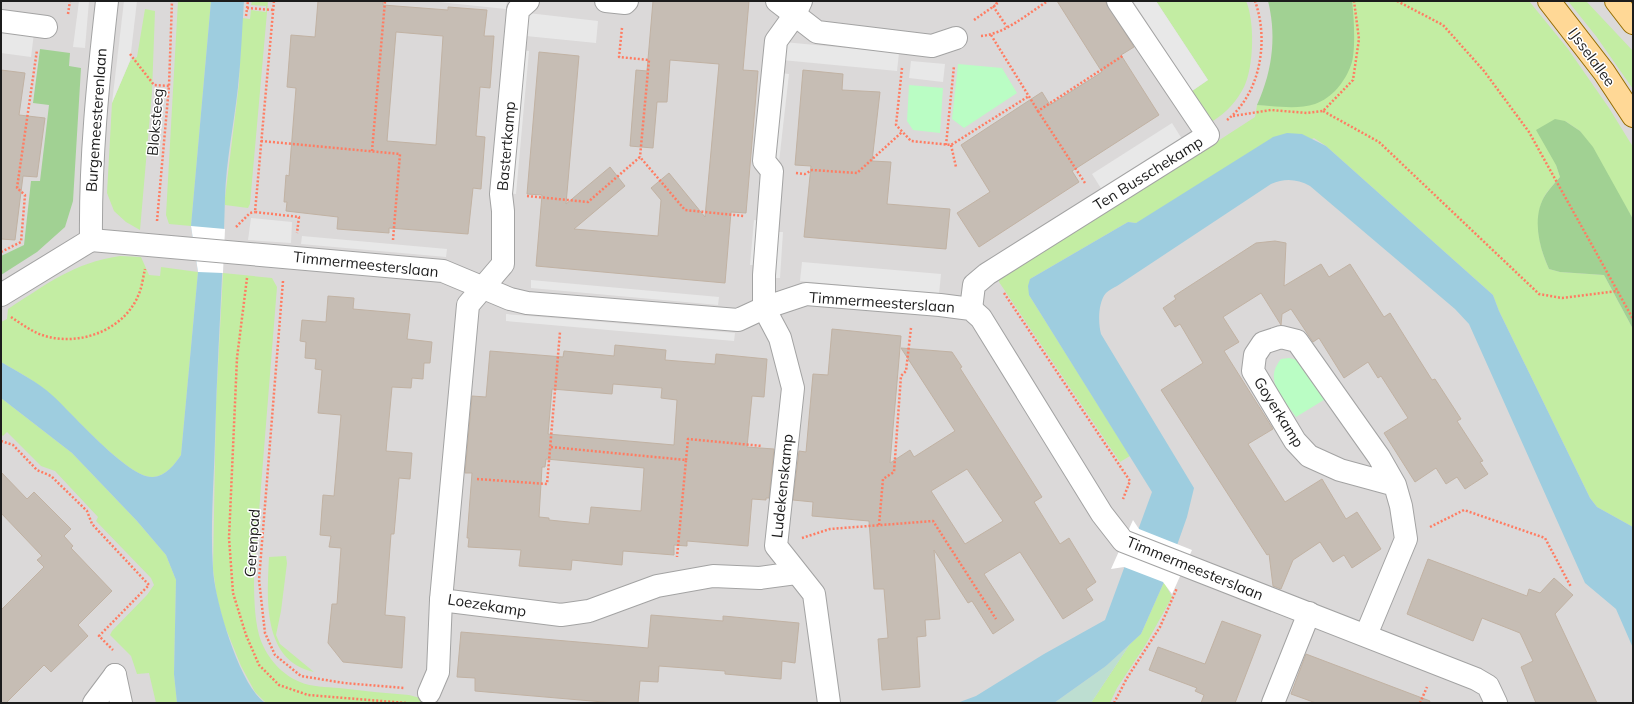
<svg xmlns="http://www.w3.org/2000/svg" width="1634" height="704" font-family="Mulish,sans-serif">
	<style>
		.residential { fill: #dbd9d9 }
		.grass { fill: #c3eda3 }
		.forest { fill: #a1d193 }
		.wetland { fill: #bdded1 }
		.park { fill: #bafdc4 }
		.parking { fill: #e8e8e8 }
		.water { fill: #9ecddf }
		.pier { fill: #fff }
		.building { fill: #c6bdb4; stroke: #c1b2a3; fill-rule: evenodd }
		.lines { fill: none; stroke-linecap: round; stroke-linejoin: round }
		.minor-casing { stroke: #a3a3a3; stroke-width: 24 }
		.major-casing { stroke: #956d00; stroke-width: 24 }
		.path { stroke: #ff7c62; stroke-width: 2.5; stroke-dasharray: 2 2; stroke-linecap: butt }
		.minor { stroke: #fff; stroke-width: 22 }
		.major { stroke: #ffd896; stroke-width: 22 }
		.labels { text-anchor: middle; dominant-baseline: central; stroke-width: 3; stroke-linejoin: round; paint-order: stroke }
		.street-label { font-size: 15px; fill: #1c1c1c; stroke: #fff }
	</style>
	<rect width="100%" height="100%" fill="#efebe1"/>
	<!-- residential -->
	<rect class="residential" x="1" y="1" width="1632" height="702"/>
	<!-- grass -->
	<g class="grass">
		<path d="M178 1H211L191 226 169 224 166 215Z"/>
		<path d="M252 1H268L250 204 248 208 225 205V198L239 84 242 18 250 19 251 10 266 12V6L251 5Z"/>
		<path d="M1156 1H1246C1255 21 1254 67 1244 87 1236 102 1227 112 1213 121L1192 91 1208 80Z"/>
		<path d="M1352 1H1529L1568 49 1609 108 1633 147V219L1580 131 1565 121 1556 165 1560 177C1555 183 1548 190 1544 197 1533 220 1539 247 1549 269L1560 272 1604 275 1633 329V527L1597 507 1590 498 1499 311 1493 295 1326 146 1314 138 1136 223 1128 222 1030 279 1029 295 1130 456 1120 462 999 282V278L1126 195 1133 196 1255 117 1257 105 1286 106 1353 40Z"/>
		<path d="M1568 1H1586L1633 51V89L1596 36Z"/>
		<path d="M145 9 155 11 152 92 140 230 126 222 114 211 107 193 112 103 130 61 137 57Z"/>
		<path d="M120 256 141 257 149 275 160 276 161 267 198 272 181 455C175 464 166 476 153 477 129 479 72 413 52 396 38 382 18 372 1 362V322L7 319 8 309C47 284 73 263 120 256Z"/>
		<path d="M223 273 272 278 277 287 254 574C254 594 254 615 259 635 265 655 280 674 300 682 312 687 326 687 339 688 363 691 386 693 409 695L420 698 427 703H266L255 692 241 666 224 624 217 598 213 569 216 404Z"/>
		<path d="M1 398 72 453 137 521 166 555 176 580 174 674 177 703H156L149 673 137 674 131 656 110 635 112 631 147 595 154 585 151 578 96 521 98 517 55 471 41 466 7 432 3 436 1 434Z"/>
		<path d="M286 556 287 563 281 611 276 635 280 644 314 672C262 661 267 598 269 557Z"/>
		<path d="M1164 582 1172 597 1146 644 1117 688 1110 703H1091L1130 644 1141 634Z"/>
	</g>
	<!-- forest -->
	<g class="forest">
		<path d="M1268 1H1352C1354 15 1356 53 1351 65 1345 82 1332 98 1315 104 1297 110 1275 106 1257 105 1272 72 1277 37 1268 1Z"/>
		<path d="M40 49 70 53 69 66 81 68 73 201 65 227 37 252 1 275V256L24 245 31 181H40L49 105 33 103Z"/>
		<path d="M1555 119 1565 121 1580 131 1593 147 1633 219V329L1604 275 1560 272 1549 269C1539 247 1531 216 1546 194 1550 188 1555 183 1560 177L1556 165 1536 130Z"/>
	</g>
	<!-- wetland -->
	<path class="wetland" d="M1130 644 1091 703H1054L1106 666Z"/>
	<!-- park -->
	<g class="park">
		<path d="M958 64 1002 68 1017 93 964 128 952 119Z"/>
		<path d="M909 85 943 88 940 133 913 130 907 121Z"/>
		<path d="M1289 358 1303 361 1327 398 1296 417C1283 398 1263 381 1281 359Z"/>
	</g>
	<!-- parking -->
	<g class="parking">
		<path d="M79 1H89L85 48 73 47Z"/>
		<path d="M124 1H137L130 61 112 103Z"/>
		<path d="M429 1H507L506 9Z"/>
		<path d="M1133 1H1156L1208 80 1192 91Z"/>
		<path d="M528 13 598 21 596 43 526 36Z"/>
		<path d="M1 29 34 33 31 57 1 53Z"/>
		<path d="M784 42 899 53 897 71 782 60Z"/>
		<path d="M521 50 529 51 516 194 509 193Z"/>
		<path d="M911 61 945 64 943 82 909 78Z"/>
		<path d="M780 73 789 74 779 162H771Z"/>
		<path d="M1172 123 1182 139 1102 190 1092 174Z"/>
		<path d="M251 218 292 222 291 243 248 240Z"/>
		<path d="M754 220 763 221 758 265H750Z"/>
		<path d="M774 232H783L780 278H771Z"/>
		<path d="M302 236 447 249 446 257 301 244Z"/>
		<path d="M802 262 941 274 939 294 800 281Z"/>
		<path d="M531 280 719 297 718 305 531 288Z"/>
		<path d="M506 314 735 333 734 341 506 321Z"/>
	</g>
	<!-- water -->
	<g class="water">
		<path d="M211 1H244C242 30 241 59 238 87 234 124 226 161 225 198 223 278 217 359 215 439 214 482 210 526 213 569 214 597 240 689 266 703H177L174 674 176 580 166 555 137 521 72 453 1 398V362C18 372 38 382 52 395 72 413 129 479 153 477 166 476 175 464 181 455L198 272 191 226Z"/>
		<path d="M1287 133 1302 134 1326 146 1493 295 1499 311 1590 498 1597 507 1633 527V648L1616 609 1585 583 1469 324 1455 309 1310 186C1297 179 1285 178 1271 184L1117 286C1113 288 1109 290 1106 293 1098 302 1098 323 1101 334L1194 488 1187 517 1164 582 1141 634 1106 666 1054 703H957L976 696 1044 654 1105 620 1152 492 1029 295 1028 286 1030 279 1128 222 1136 223 1273 137Z"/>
	</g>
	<!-- pier -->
	<g class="pier">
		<path d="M191 226 225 229 223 273 198 272Z"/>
		<path d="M1133 520 1139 529 1192 550 1172 594 1163 582 1124 567 1111 569Z"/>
	</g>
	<!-- building -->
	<g class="building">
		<path d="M318 1H383V5L448 10V7L487 10 484 36H494L490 88 480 87 476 136 485 137 481 189 473 188 468 234 389 228V233L337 229 338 217 286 211 287 202H284L286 175 289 176 296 88 287 87 291 35 315 37ZM396 32 443 36 436 145 387 141Z"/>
		<path d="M653 1H749L743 70 758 71 756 95 746 213 731 212 725 283 536 266 542 195 527 194 539 52 579 56 566 204 610 167 625 186 574 229 658 236 661 200 651 188 669 173 705 217 719 64 670 60 667 102H657L653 148 630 146 636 70 647 71Z"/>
		<path d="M1057 1H1105L1134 47 1121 55 1159 115 1072 171 1079 182 979 247 957 213 990 192 961 145 1042 92 1050 105 1102 72Z"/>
		<path d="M1 70 25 73 19 115 45 118 37 177 23 176 15 240 1 239Z"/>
		<path d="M803 70 843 74 842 90 880 92 872 161 891 162 887 204 950 209 946 249 804 237 811 166 795 165Z"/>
		<path d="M1275 241 1286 243 1284 286 1321 264 1329 277 1350 264 1384 317 1390 313 1432 380 1435 379 1461 419 1457 421 1483 461 1480 462 1488 474 1465 489 1457 477 1446 484 1436 468 1415 482 1384 433 1408 418 1381 376 1378 378 1368 362 1344 378 1319 338 1313 342 1291 309 1282 314 1281 325 1261 293 1223 317 1239 342 1224 351 1273 429 1248 444 1285 502 1322 479 1346 519 1357 512 1381 549 1352 568 1344 555 1333 562 1320 542 1293 560 1281 589 1273 586 1269 554 1267 555 1161 390 1203 363 1180 324 1175 327 1163 308 1176 299 1174 296 1256 243Z"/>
		<path d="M328 296 354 298 353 309 410 314 407 339 432 342 430 363H424L423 379 412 378 411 388 392 387 386 451 412 453 410 479 399 478 394 534H391L385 615 405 617 402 668 343 662 328 643 332 604H337L341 548 329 547 331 536 320 535 323 495 334 496 341 415 318 413 322 370 315 369 316 359 305 358 306 342 300 341 302 320 326 322Z"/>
		<path d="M832 329 901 336 890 463 910 450 914 457 955 431 901 348 952 352 962 367 960 368 1042 497 1034 502 1060 544 1069 538 1096 582 1086 589 1093 600 1063 619 1020 552 984 574 1014 620 993 634 972 601 968 603 934 550 940 619 925 620 926 636 917 637 920 687 882 690 878 639 888 638 886 613 884 589H874L869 521 812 516 813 502 793 500 799 451 806 452 813 374 828 375ZM967 469 1003 521 965 544 931 491Z"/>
		<path d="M615 345 666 350 665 360 715 364 716 354 767 359 764 397 752 396 747 447 774 449 769 498H766V500L752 499 748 546 687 541V546L674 545V555L623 551 622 565 572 560 571 570 519 566 521 550 468 547 469 538H467L472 473H465L472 396 486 397 490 351 563 357 564 351 614 356ZM613 384 662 388 661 398 677 400 674 445 548 434 552 389 612 394ZM546 459 644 468 641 511 591 507 589 524 549 520V518L539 517 542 467H545Z"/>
		<path d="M1 472 27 499 34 492 71 529 64 536 73 546 71 548 112 591 78 625 88 636 51 672 44 665 6 703H1V610L44 567 37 560 42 556 1 513Z"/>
		<path d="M1428 559 1527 596 1529 589 1540 593 1554 578 1573 595 1555 614 1597 703H1536L1521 667 1533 661 1520 633 1482 618 1473 641 1407 614Z"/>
		<path d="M651 615 723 621V616L799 623 795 663 782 661 781 679 725 674V671L659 666 658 682 640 681 638 703H615L475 691V678L457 677 461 632 648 648Z"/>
		<path d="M1222 621 1261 635 1235 703H1201L1204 695 1195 691 1197 688 1149 670 1158 647 1205 664Z"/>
		<path d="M1306 654 1430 701 1429 703H1316L1291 694Z"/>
	</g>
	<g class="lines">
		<!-- minor casing -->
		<g class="minor-casing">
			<g id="minor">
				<path d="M528 1 518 10 501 194 503 211V264L468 305 441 600 561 615 589 611 657 586 713 576 760 578 796 573"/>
				<path d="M606 1 625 3 627 1"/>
				<path d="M777 1 817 32 932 46 956 38"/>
				<path d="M801 1 794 16 776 41 764 161 772 171 764 275V308L780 338 793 388 776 546 814 594 829 703"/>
				<path d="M1 21 46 27"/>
				<path d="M91 240 443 271 510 299 527 303 738 320 764 308 806 294 940 305 971 309 981 318 1102 514 1123 541 1476 679 1488 686 1496 703"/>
				<path d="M91 240C90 159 98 81 107 1"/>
				<path d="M1 295 91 240"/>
				<path d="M971 309 974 285 987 274 1208 135 1118 1"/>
				<path d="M1366 635 1406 539 1401 506 1395 485 1379 457 1297 341 1281 337 1263 343 1255 355 1253 371 1295 441 1309 456 1340 470 1395 485"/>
				<path d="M115 675 121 703"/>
				<path d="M429 693 438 672 441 600"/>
				<path d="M94 703 115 675"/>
				<path d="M1273 703 1309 613"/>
			</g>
		</g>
		<!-- major casing -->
		<g class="major-casing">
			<g id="major">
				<path d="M1549 1 1604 72 1633 116"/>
				<path d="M1616 1 1633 23"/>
			</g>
		</g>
		<!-- path -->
		<g class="path">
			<path d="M274 1 255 212 299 217 297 233"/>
			<path d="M1397 1 1443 25 1484 71 1529 132 1633 319"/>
			<path d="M993 6 1007 27"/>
			<path d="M247 8 273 10"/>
			<path d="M68 14 70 1"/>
			<path d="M246 16 248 1"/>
			<path d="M974 20 997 4 995 1"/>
			<path d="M622 28 619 57 649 60 640 157"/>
			<path d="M991 35 1038 111 1124 55"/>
			<path d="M981 36C1005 34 1027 14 1048 1"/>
			<path d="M130 54 154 85 169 86"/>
			<path d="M902 68 896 125 911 141 951 145 1029 96"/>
			<path d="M1038 111 1085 183"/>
			<path d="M1323 111 1379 142 1539 294 1562 298 1618 291"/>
			<path d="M1233 116 1271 110 1307 113 1323 111 1353 80 1359 39 1354 1"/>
			<path d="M1227 120C1261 93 1269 40 1255 1"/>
			<path d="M261 141 400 154 393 240"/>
			<path d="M946 145 954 66"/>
			<path d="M951 145 956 167"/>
			<path d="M372 151 385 1"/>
			<path d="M796 173 805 174 812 170 857 173 902 132"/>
			<path d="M527 196 588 202 640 157 685 210 744 216"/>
			<path d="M157 221 169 86 172 1"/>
			<path d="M236 227 250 213 255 212"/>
			<path d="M1 252 21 242 25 195 17 188 37 50"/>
			<path d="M247 278 237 358 229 538 233 593 246 635 259 665 279 685 308 695 406 703"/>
			<path d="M283 281 259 580 265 633 275 655 301 676 344 683 404 688"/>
			<path d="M1004 293 1130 481 1123 499"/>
			<path d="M11 317C23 325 35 334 49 337 83 345 124 329 138 296 142 288 143 277 145 269"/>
			<path d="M1 441 13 445 37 470 51 476 87 511 92 524 149 585 99 636 113 650"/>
			<path d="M551 447 686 460 677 557"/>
			<path d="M686 460 688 439 762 446"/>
			<path d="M477 479 547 484 560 332"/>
			<path d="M879 525 883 479 894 472 901 376 906 371 911 328"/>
			<path d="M1430 527 1464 510 1545 538 1571 587"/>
			<path d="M802 538 830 529 933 521 996 619"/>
			<path d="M1114 703 1127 678 1160 627 1177 588"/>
			<path d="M1420 703 1427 687"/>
		</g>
		<!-- minor -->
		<use href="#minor" class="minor"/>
		<!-- major -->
		<use href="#major" class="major"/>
	</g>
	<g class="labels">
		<!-- street labels -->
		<g class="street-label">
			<text transform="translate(1592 57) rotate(54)">IJsselallee</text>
			<text transform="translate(96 120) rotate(-86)">Burgemeesterenlaan</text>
			<text transform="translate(155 122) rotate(-85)">Bloksteeg</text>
			<text transform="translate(506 146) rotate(-85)">Bastertkamp</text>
			<text transform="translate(1148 173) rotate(-32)">Ten Busschekamp</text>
			<text transform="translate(366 264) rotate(6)">Timmermeesterslaan</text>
			<text transform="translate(882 302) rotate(4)">Timmermeesterslaan</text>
			<text transform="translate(1279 412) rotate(58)">Goyerkamp</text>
			<text transform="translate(782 486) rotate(-84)">Ludekenskamp</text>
			<text transform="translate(252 543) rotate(-86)">Gerenpad</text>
			<text transform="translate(1195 568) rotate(22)">Timmermeesterslaan</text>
			<text transform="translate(487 605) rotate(9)">Loezekamp</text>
		</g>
	</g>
	<!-- border -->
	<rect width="1634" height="704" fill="none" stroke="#1c1c1c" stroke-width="4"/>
</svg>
